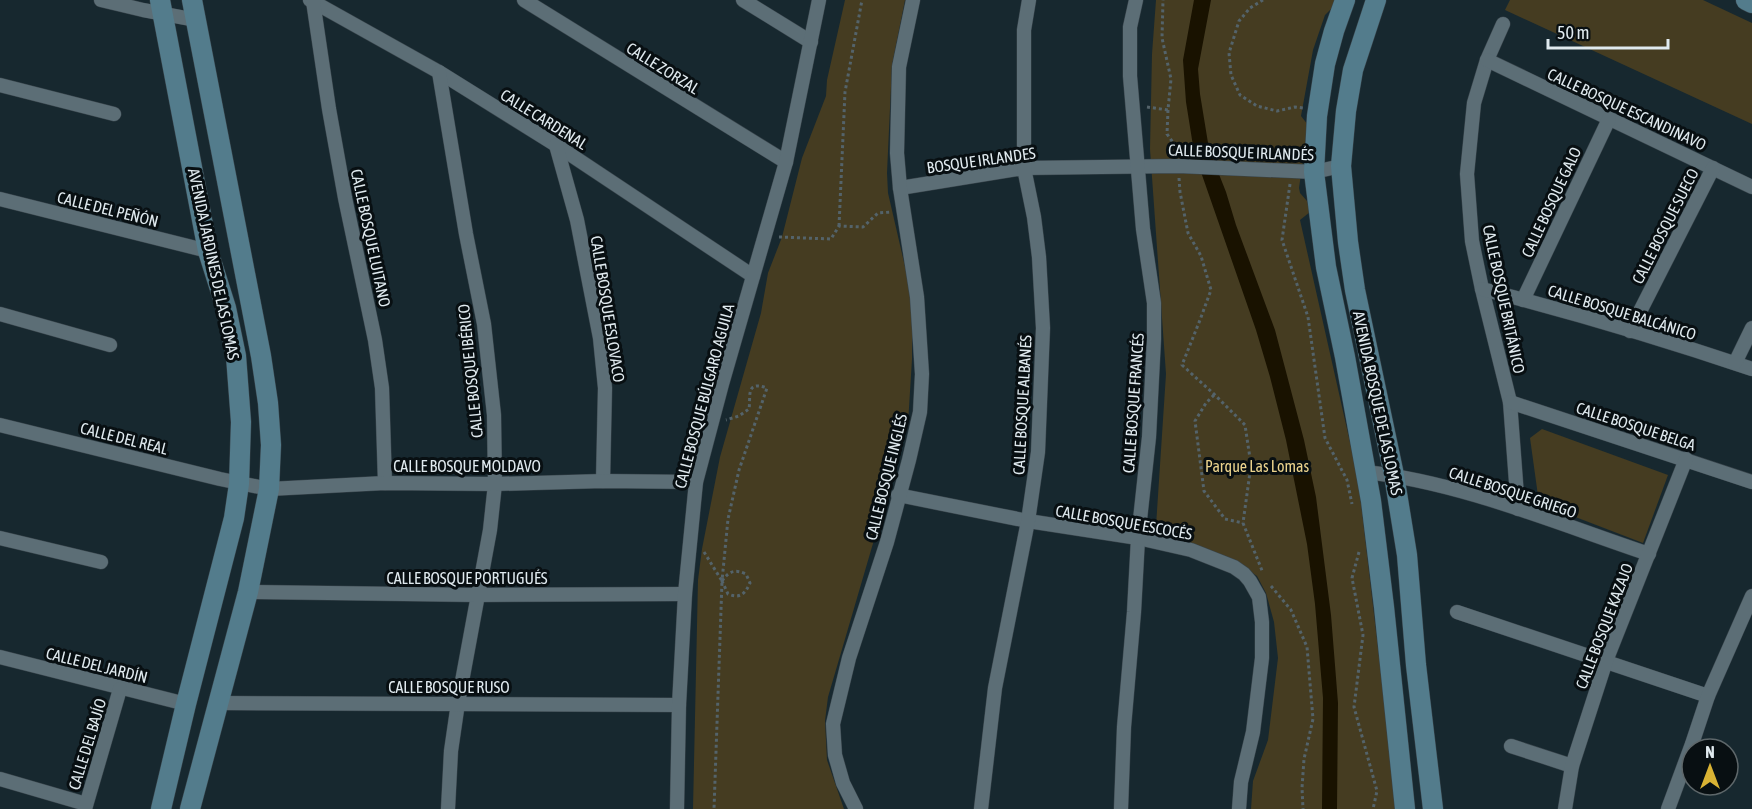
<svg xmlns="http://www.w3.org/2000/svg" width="1752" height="809" font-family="'Asap Condensed',sans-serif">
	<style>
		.green { fill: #453c21 }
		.water { fill: #191200 }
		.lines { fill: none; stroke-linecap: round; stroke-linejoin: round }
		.street-casing { stroke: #38444b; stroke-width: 15 }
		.secondary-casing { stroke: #38444b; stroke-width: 21 }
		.path { stroke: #54636a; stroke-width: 3; stroke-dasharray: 3 3; stroke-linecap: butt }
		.street { stroke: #5c6e76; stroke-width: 14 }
		.secondary { stroke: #537c8c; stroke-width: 20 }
		.labels { text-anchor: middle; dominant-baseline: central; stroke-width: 6; stroke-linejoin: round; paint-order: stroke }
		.street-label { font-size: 16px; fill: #e0eaef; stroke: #080f12 }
		.park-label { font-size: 16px; fill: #ecd48d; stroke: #080f12 }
	</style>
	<rect width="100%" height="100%" fill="#17282f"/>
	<!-- green -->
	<g class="green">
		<path d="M845 0H905L892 65 887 173 888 193 912 297V359L908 424 828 697 825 721 827 760 844 809H693L698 580 702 549 720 457 761 313 768 273 782 237 802 158 826 96 827 80Z"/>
		<path d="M1156 0H1337L1334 6 1325 15 1313 50 1301 116 1308 125 1299 188 1300 193 1307 201 1310 212 1300 220 1358 478 1379 657 1399 809H1251L1253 781 1268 740 1278 658 1274 622 1266 593 1257 576 1241 565 1167 535 1156 526 1166 374 1150 149 1152 54Z"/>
		<path d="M1510 0H1703L1752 23V124L1505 10Z"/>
		<path d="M1542 429 1668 475 1643 543 1539 503 1530 438Z"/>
	</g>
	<!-- water -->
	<path class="water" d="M1194 0H1211L1198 69 1200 94 1209 149 1226 192 1236 225 1275 330 1304 440 1316 497 1331 615 1338 703 1337 809H1322L1323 698 1315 604 1307 544 1286 440 1270 377 1256 330 1194 152 1186 102 1183 60Z"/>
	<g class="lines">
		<!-- street casing -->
		<g class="street-casing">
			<g id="street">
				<path d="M101 0 143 10 196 20"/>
				<path d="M310 0 439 72 556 145 753 276"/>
				<path d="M524 0 786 162"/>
				<path d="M743 0 811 42"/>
				<path d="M313 1 329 109 345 198 375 340 382 388 385 483"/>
				<path d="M1503 24 1487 60 1474 103 1467 174 1472 241 1482 289 1510 402 1518 509"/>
				<path d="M1487 60 1752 187"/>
				<path d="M439 72 466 234 484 324 494 415 495 484 490 530 458 703 451 751 448 809"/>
				<path d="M0 85 114 114"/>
				<path d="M556 145 577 220 600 338 605 388 603 481"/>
				<path d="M900 188 1024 168 1178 166 1314 172 1341 166"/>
				<path d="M0 199 208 251"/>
				<path d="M1482 289C1572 312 1663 339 1752 369"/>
				<path d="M1523 300 1609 119"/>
				<path d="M0 314 110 345"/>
				<path d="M1630 331 1713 168"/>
				<path d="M1735 363 1752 328"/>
				<path d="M1510 402 1752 482"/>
				<path d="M0 425 220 479 269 489 385 483 495 484 603 481 696 482"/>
				<path d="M1365 472C1460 482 1559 524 1649 554"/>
				<path d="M898 495 1028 521 1138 538 1191 550 1234 567 1244 574 1250 581 1259 597 1262 622V658L1253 732 1241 782 1239 809"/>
				<path d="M0 538 101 562"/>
				<path d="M248 592 477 595 685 594"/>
				<path d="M1457 612 1708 696"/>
				<path d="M0 657 186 704"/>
				<path d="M218 703 679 705"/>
				<path d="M1511 746 1572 766"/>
				<path d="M0 779 86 804"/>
				<path d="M85 809 120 689"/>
				<path d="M677 809 679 705 685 594 696 482 722 384 786 162 819 0"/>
				<path d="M856 809 843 783 835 755 833 724 849 658 887 542 909 460 920 412 922 374 917 297 900 188 897 153 899 67 913 0"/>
				<path d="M981 809 995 688 1028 521 1038 452 1043 328 1039 257 1034 217 1024 168V30L1029 0"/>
				<path d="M1121 809 1124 727 1134 612 1138 538 1149 437 1154 339V303L1143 229 1130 76V27L1136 0"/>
				<path d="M1565 809 1572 766 1606 661 1686 459"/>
				<path d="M1668 809 1692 744 1708 696 1752 596"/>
			</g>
		</g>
		<!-- secondary casing -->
		<g class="secondary-casing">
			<g id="secondary">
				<path d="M160 0 208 251 226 308 236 356 241 422 239 484 234 518 186 704 161 809"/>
				<path d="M1345 0 1334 31 1325 64 1317 116 1314 172 1326 267 1345 357 1371 501 1384 607 1405 809"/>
				<path d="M1376 0 1353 70 1346 111 1341 166 1348 242 1355 290 1394 475 1407 555 1416 665 1433 809"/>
				<path d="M1746 0 1752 3"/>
				<path d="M190 809 248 592 269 489 271 445 268 403 261 356 192 0"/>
			</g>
		</g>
		<!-- path -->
		<g class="path">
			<path d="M1263 0 1250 8 1239 21 1229 53 1231 75 1240 95 1257 106 1277 111 1295 107 1303 108"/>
			<path d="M1147 107 1168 110 1171 79 1162 38 1163 0"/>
			<path d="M1168 110 1167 134 1174 144 1176 154"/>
			<path d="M1179 178 1180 192 1188 233 1201 256 1211 290 1200 320 1182 365 1215 395 1245 425 1251 465 1243 523 1263 573"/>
			<path d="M1290 184 1282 240 1308 317 1325 438 1347 480 1352 504"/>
			<path d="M839 226 845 92 862 0"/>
			<path d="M779 237 831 239 839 226 863 227 878 213 891 212"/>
			<path d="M1214 395 1206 403 1195 421 1204 491 1225 519 1243 523"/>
			<path d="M704 552 722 581 714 809"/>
			<path d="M1359 552 1352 578 1363 635 1354 707 1377 791 1373 809"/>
			<path d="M722 581C729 571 735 569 746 574L750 583C745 594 740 599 728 594L722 581 728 519 739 470 767 388C745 380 751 397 749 409L739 416 726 420"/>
			<path d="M1271 586 1291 610 1307 647 1313 719 1304 759 1302 788 1303 809"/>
		</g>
		<!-- street -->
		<use href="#street" class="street"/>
		<!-- secondary -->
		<use href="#secondary" class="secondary"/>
	</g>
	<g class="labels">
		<!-- street labels -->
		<g class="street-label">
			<text transform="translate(663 68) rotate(32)">CALLE ZORZAL</text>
			<text transform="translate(1627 109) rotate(25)">CALLE BOSQUE ESCANDINAVO</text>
			<text transform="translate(544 119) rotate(32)">CALLE CARDENAL</text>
			<text transform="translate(1241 152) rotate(2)">CALLE BOSQUE IRLANDÉS</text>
			<text transform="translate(981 160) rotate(-8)">BOSQUE IRLANDES</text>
			<text transform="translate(1551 202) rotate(-65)">CALLE BOSQUE GALO</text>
			<text transform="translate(108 209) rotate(14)">CALLE DEL PEÑÓN</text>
			<text transform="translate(1665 226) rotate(-63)">CALLE BOSQUE SUECO</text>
			<text transform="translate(371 238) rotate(78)">CALLE BOSQUE LUITANO</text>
			<text transform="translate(214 264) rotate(78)">AVENIDA JARDINES DE LAS LOMAS</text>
			<text transform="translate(1504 299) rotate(78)">CALLE BOSQUE BRITÁNICO</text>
			<text transform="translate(608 309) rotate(81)">CALLE BOSQUE ESLOVACO</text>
			<text transform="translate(1622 312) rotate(17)">CALLE BOSQUE BALCÁNICO</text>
			<text transform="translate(470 371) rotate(-96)">CALLE BOSQUE IBÉRICO</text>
			<text transform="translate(704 396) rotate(-75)">CALLE BOSQUE BÚLGARO AGUILA</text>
			<text transform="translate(1133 403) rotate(-86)">CALLE BOSQUE FRANCÉS</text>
			<text transform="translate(1378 403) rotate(78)">AVENIDA BOSQUE DE LAS LOMAS</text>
			<text transform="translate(1022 405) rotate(-87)">CALLE BOSQUE ALBANÉS</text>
			<text transform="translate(1636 426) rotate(18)">CALLE BOSQUE BELGA</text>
			<text transform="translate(124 438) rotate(14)">CALLE DEL REAL</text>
			<text x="467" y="466">CALLE BOSQUE MOLDAVO</text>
			<text transform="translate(886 477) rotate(-76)">CALLE BOSQUE INGLÉS</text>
			<text transform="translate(1513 492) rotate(18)">CALLE BOSQUE GRIEGO</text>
			<text transform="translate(1124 522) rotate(10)">CALLE BOSQUE ESCOCÉS</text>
			<text x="467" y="578">CALLE BOSQUE PORTUGUÉS</text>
			<text transform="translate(1604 626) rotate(-69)">CALLE BOSQUE KAZAJO</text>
			<text transform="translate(97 665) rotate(14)">CALLE DEL JARDÍN</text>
			<text x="449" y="687">CALLE BOSQUE RUSO</text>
			<text transform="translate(87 744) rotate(-73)">CALLE DEL BAJÍO</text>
		</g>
		<!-- park labels -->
		<g class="park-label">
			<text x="1257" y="466">Parque Las Lomas</text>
		</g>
	</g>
	<!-- north arrow -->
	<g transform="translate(1710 767)"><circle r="28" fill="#080f12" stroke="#5e676a" stroke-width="1.5"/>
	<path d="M0-4.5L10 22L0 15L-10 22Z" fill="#d9b334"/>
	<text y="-9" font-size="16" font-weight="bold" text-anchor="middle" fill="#e0eaef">N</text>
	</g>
	<!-- scale -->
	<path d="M1548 39v9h120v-9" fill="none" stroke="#e0eaef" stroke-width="3"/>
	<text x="1557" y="39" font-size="18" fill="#e0eaef" stroke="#080f12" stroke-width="4.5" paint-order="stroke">50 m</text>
</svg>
